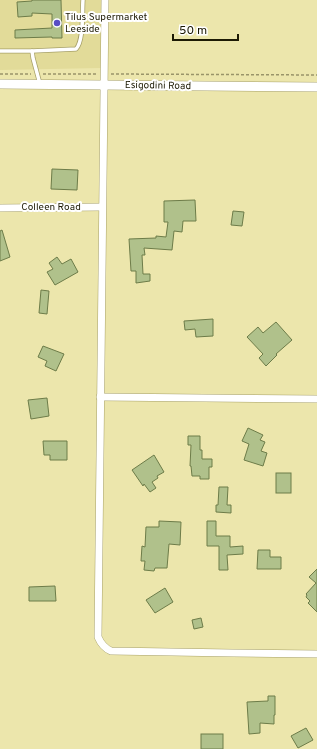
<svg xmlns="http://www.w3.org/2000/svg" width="317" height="749" font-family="Overpass,sans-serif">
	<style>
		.built { fill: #e2db99 }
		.building { fill: #b0c18b; stroke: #6d7c49 }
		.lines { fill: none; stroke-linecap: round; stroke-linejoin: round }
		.service-casing { stroke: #a7a169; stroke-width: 5 }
		.minor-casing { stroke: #a7a169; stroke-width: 8 }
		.secondary-casing { stroke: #a7a169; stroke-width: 10 }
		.path { stroke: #999469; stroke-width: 1.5; stroke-dasharray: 3 2; stroke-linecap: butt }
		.service { stroke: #fff; stroke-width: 3.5 }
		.minor { stroke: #fff; stroke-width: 7 }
		.secondary { stroke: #fff; stroke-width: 9 }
		.poi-dot { fill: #594dc5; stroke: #fff; stroke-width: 1.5 }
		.labels { text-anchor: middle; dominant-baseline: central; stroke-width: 4; stroke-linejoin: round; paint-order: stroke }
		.poi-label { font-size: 10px; fill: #1d1a04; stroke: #fff; text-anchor: start }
		.street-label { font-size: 10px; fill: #1d1a04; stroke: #fff }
	</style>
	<rect width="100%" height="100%" fill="#ece6ac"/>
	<!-- built -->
	<path class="built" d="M0 0H102L101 68 0 70Z"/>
	<!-- building -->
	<g class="building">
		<path d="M32 0H61L62 38H52V37L15 38V30L52 28V14L32 13V16L18 17 17 2 32 1Z"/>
		<path d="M52 169 78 170 77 190 51 189Z"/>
		<path d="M195 200 196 221H183L182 232 174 231 172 250 144 248 145 255H142L143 274H150V281L136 283V271H131L129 239 156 238V236L166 237 168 222H164V201Z"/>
		<path d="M233 211 244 212 242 226 231 225Z"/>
		<path d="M2 230 10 257 0 261V231Z"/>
		<path d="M57 257 62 264 71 259 78 272 55 285 47 272 53 269 49 263Z"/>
		<path d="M41 290 49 291 47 314 39 313Z"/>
		<path d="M213 319V336L196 337 195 329 185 330 184 321Z"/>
		<path d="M276 322 292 340 276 354 277 355 266 366 259 358 263 354 247 337 258 327 263 333Z"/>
		<path d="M43 346 64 354 56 371 45 366 47 361 38 357Z"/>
		<path d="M47 398 49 416 31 419 28 400Z"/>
		<path d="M248 428 263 435 260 440 265 442 261 451 267 453 263 466 244 460 249 444 242 441Z"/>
		<path d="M188 436H200V450H202V459H212V467H209V479H200V476H192L191 466H190L191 445H188Z"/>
		<path d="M43 441H67V460H50V455H44Z"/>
		<path d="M154 455 164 472 157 476 158 478 152 482 156 488 150 492 144 484 143 486 132 470Z"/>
		<rect x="276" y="473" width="15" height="20"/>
		<path d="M219 487H228L227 505H231V513L216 512V505H218Z"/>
		<path d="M159 521 181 522 180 545 169 544 167 568H155L154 571 144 570 145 561H141L142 546 145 547 146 527H159Z"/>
		<path d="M207 521H216V536H230V547L243 546V554L227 555 228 570H219V546H207Z"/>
		<path d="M258 550H270V557H281V569H257Z"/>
		<path d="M317 569V612L308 603 310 601 306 597 307 595 306 594 316 583 309 577Z"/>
		<path d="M55 586 56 601H29V587Z"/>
		<path d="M165 588 173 602 155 613 146 600Z"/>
		<path d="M201 618 203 627 194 629 192 620Z"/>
		<path d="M268 696H275V715H274V724L260 723V733L249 734 247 702 268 701Z"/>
		<path d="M306 728 313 740 298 748 291 736Z"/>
		<rect x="201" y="734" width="22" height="15"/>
	</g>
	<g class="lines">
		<!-- service casing -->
		<g class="service-casing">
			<g id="service">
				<path d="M0 51H32L33 58 40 84"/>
				<path d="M32 51 76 49C84 41 82 12 83 0"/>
			</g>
		</g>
		<!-- minor casing -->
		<g class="minor-casing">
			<g id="minor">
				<path d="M105 0 98 637C101 644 104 648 111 651L232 653 317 654"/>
				<path d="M0 208 102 207"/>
				<path d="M100 397 317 399"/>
			</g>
		</g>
		<!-- secondary casing -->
		<g class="secondary-casing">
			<path id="secondary" d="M0 84 317 87"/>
		</g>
		<!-- path -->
		<g class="path">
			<path d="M0 74H31"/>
			<path d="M43 74H97"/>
			<path d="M111 74 317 75"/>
		</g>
		<!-- service -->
		<use href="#service" class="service"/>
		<!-- minor -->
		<use href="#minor" class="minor"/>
		<!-- secondary -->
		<use href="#secondary" class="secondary"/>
	</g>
	<!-- markers -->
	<circle class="poi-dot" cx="57" cy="23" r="4"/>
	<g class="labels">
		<!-- poi labels -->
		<g class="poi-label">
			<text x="65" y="17">Tilus Supermarket<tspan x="65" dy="12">Leeside</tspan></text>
		</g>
		<!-- street labels -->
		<g class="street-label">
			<text transform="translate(158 86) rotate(1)">Esigodini Road</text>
			<text x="51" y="207">Colleen Road</text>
		</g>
	</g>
	<!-- scale -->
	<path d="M173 34v6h65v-6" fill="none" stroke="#1d1a04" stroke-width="2"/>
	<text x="179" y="34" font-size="12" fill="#1d1a04" stroke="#ffffff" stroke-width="3" paint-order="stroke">50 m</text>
</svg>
